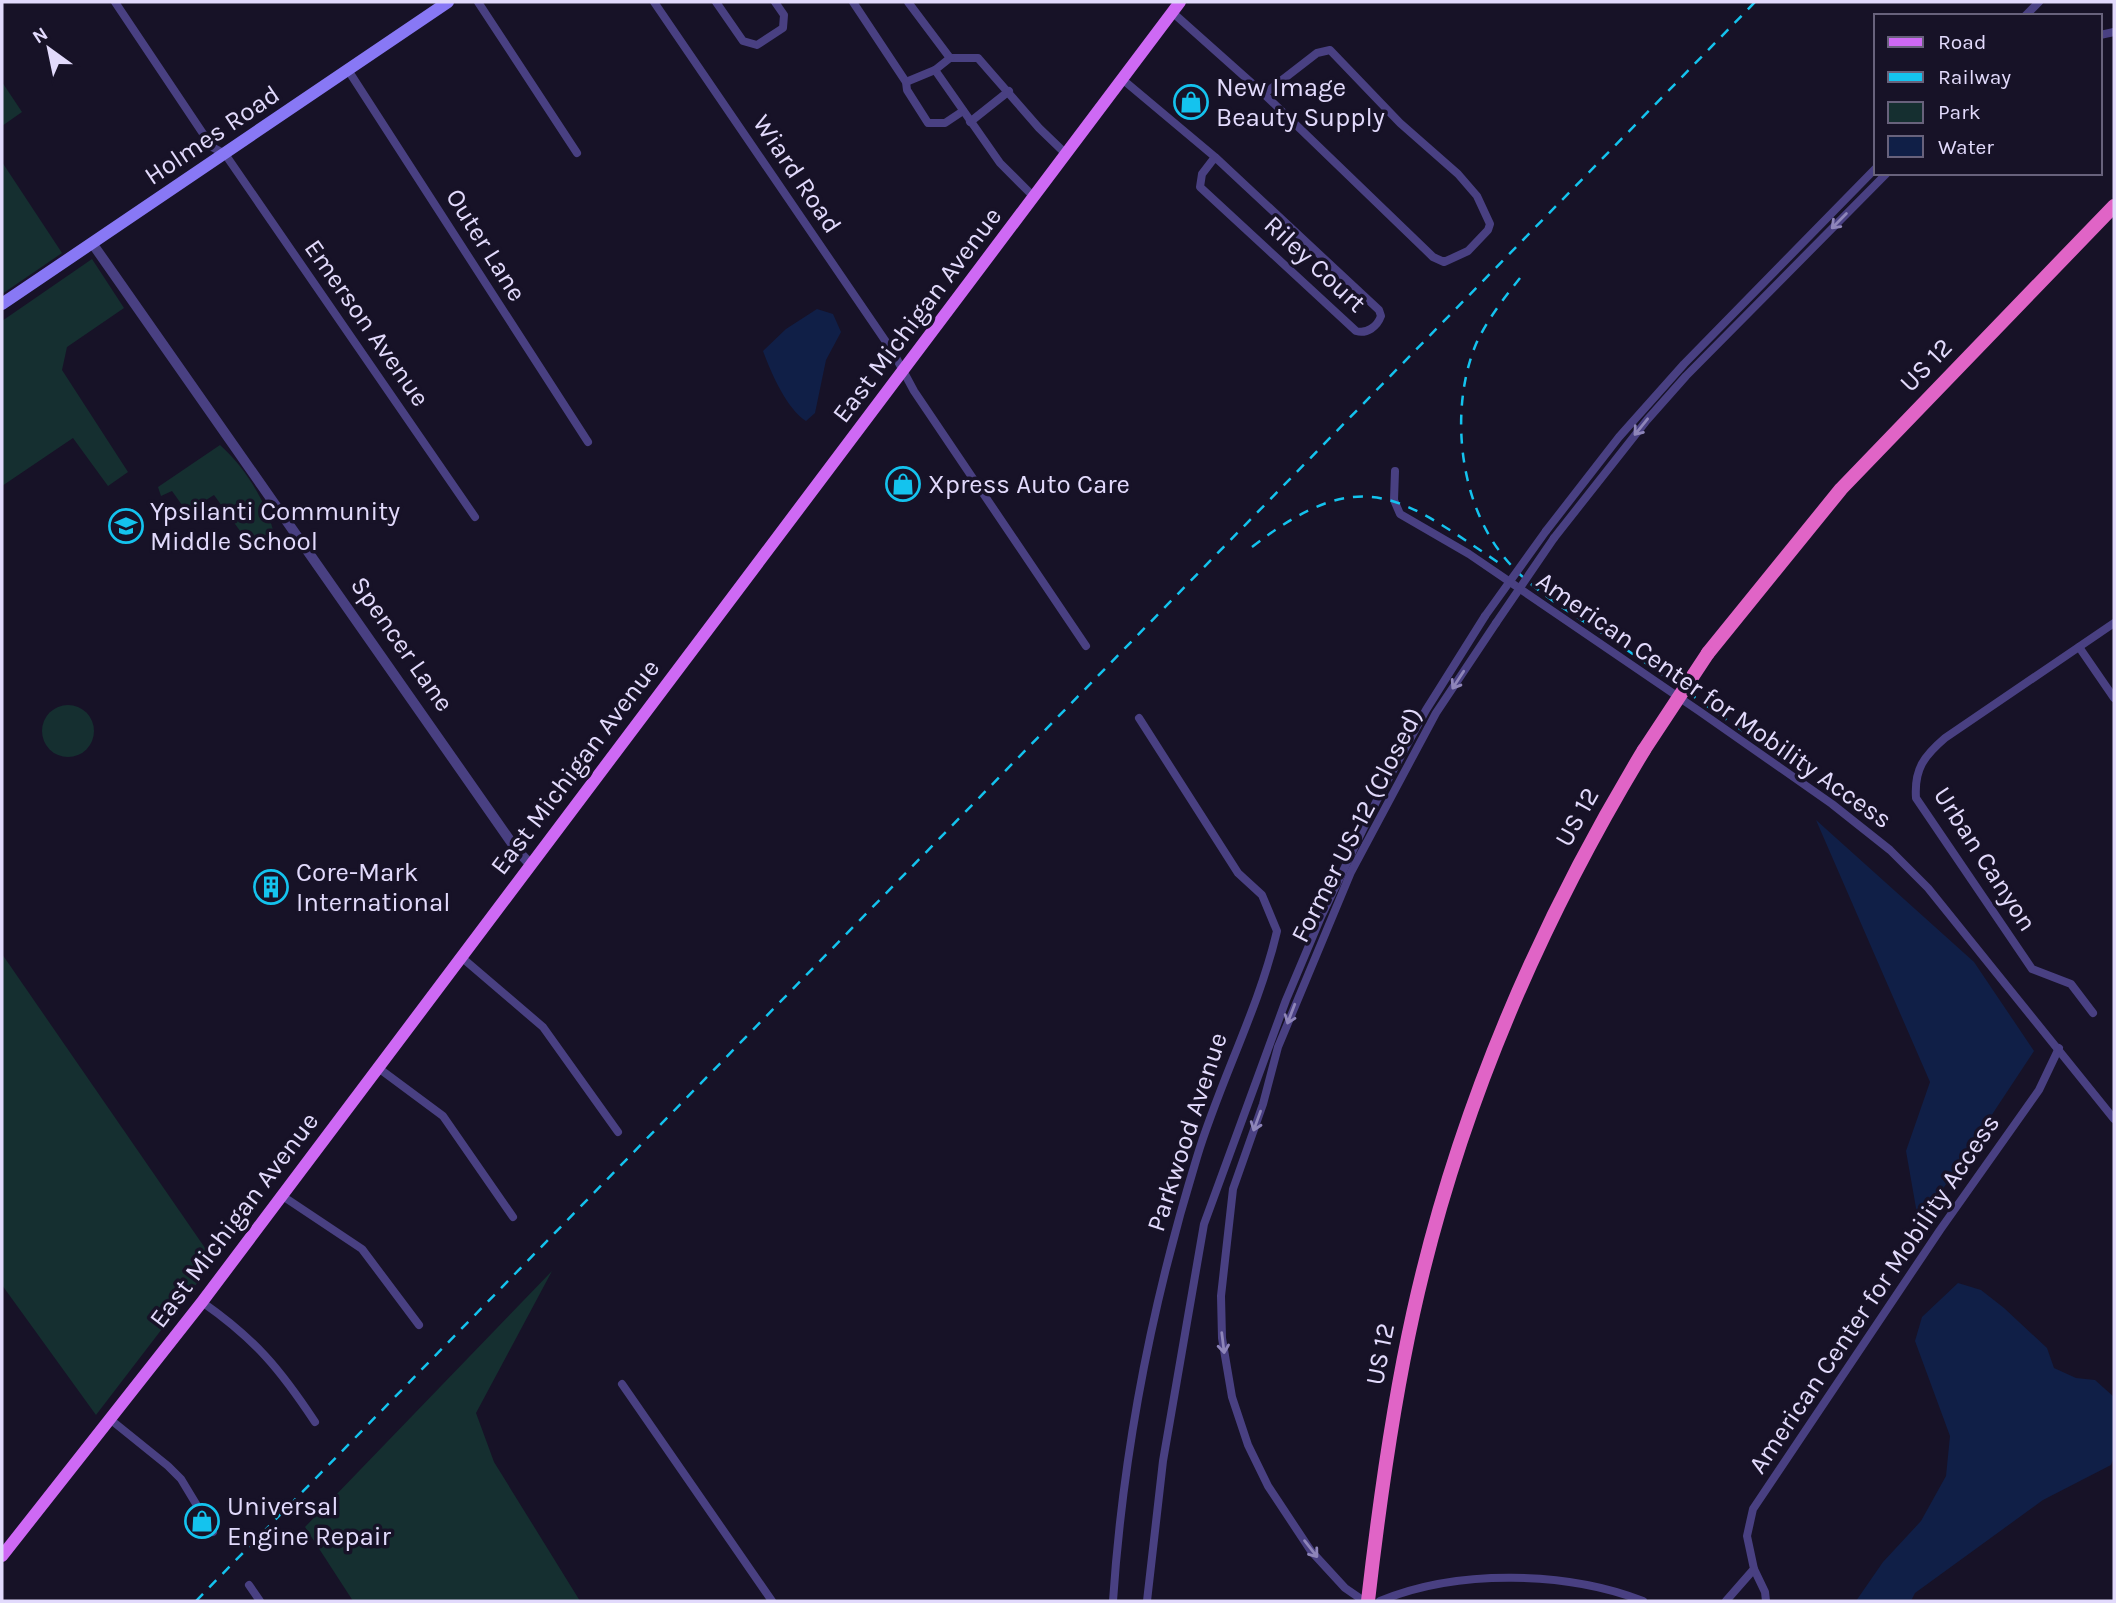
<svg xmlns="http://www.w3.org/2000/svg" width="2116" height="1603" font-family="Karla,sans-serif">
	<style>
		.green { fill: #152f30 }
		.water { fill: #101f47 }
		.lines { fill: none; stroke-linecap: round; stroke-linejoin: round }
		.minor { stroke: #494082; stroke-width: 8 }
		.tertiary { stroke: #494082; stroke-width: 10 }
		.secondary { stroke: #8878f5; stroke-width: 12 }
		.primary { stroke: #ce69f4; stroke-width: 12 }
		.trunk { stroke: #e064c6; stroke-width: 14 }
		.rail { stroke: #14c3ee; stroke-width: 2.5; stroke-dasharray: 10 9; stroke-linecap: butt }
		.minor-bridge { stroke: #494082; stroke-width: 8 }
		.trunk-bridge { stroke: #e064c6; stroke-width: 14 }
		.oneway { stroke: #8e85b9 }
		.labels { text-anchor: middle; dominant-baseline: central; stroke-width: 7; stroke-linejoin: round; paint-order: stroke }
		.poi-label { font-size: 26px; fill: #e2dafc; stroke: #171227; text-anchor: start }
		.street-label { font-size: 26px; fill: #e2dafc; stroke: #171227 }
	</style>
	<rect width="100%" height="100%" fill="#171227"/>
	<!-- green -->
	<g class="green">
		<path d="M2 82 22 112 2 126Z"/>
		<path d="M2 162 62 253 2 294Z"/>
		<path d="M92 259 124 308 67 347 62 370 128 472 108 486 73 438 2 486V321Z"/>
		<path d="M220 445C244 466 265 500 273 530L251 546 214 495 187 512 172 491 161 496 158 487Z"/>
		<circle cx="68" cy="731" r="26"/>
		<path d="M2 954 214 1261 96 1415 2 1285Z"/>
		<path d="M552 1271 476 1413 494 1462 580 1601H353L305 1527Z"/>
	</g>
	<!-- water -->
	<g class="water">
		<path d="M817 309 833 314 841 332 826 360 815 413 806 421C787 409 771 373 763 351L786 329Z"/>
		<path d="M1816 820 1974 962 2034 1051 1919 1225 1906 1151 1930 1082Z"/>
		<path d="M1958 1283 1981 1290 2004 1308 2047 1348 2054 1368 2076 1378 2095 1380 2114 1397V1457L2111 1465 2043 1500 1915 1593 1911 1601H1856L1883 1562 1921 1521 1946 1476 1950 1436 1915 1341 1922 1317Z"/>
	</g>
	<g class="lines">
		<!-- minor -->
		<g class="minor">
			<path d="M115 2 212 147 225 154 475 517"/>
			<path d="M478 2 577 153"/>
			<path d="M654 2 893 352 914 391 1086 646"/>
			<path d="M716 2 743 41 757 45 783 28 784 15 775 2"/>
			<path d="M853 2 906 82 907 90 928 123H945L963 111"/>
			<path d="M908 2 950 58H978L1039 128 1066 154"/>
			<path d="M1172 12 1264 94"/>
			<path d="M2025 16 2039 2"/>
			<path d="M2100 35 2114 32"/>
			<path d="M1330 50 1400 123 1458 174 1477 196 1490 224 1488 230 1468 251 1444 262 1433 257 1264 94 1317 53Z"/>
			<path d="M348 70 588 442"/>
			<path d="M935 70 1000 163 1034 197"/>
			<path d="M1122 79 1215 157 1379 310 1381 316C1377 327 1367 334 1356 331L1200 187 1202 174 1215 157"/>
			<path d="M906 82 935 70 950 58"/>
			<path d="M970 122 1009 91"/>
			<path d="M1395 471 1394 500 1400 514 1469 554 1699 711 1832 804 1890 850 1928 888 2114 1119"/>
			<path d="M1546 531 1619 437 1684 364 1876 168"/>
			<path d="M1554 538 1647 420 1686 376 1887 173"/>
			<path d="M2079 647 2114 698"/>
			<path d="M460 956 543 1027 618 1132"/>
			<path d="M2093 1013 2071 984 2032 969 1916 798C1914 769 1924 756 1945 738L2114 623"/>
			<path d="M377 1067 443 1116 513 1217"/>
			<path d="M281 1195 362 1249 419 1325"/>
			<path d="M202 1302C255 1339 280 1369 315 1422"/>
			<path d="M622 1384 772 1601"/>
			<path d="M111 1420 168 1466 181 1479 213 1532"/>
			<path d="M1754 1569 1765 1592 1766 1601"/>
			<path d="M249 1585 260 1601"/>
			<path d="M1113 1601C1123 1452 1153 1300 1197 1157 1220 1081 1259 1008 1277 931L1262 895 1238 873 1139 718"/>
			<path d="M1147 1601 1163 1461 1204 1224 1286 1000 1321 917 1377 800 1426 710 1485 616"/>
			<path d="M1364 1601 1345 1588 1311 1551 1268 1486 1248 1445 1232 1397 1222 1338 1221 1296 1233 1189 1263 1104 1278 1047 1351 872 1436 713 1496 623"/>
			<path d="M1380 1601C1457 1569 1566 1571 1643 1601"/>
			<path d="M1726 1601 1754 1569 1747 1536 1753 1509 1940 1230 2039 1090 2059 1048"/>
		</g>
		<!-- tertiary -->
		<path class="tertiary" d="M92 243 516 849 530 864"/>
		<!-- secondary -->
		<path class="secondary" d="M2 304 448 2"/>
		<!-- primary -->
		<path class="primary" d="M2 1556 202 1302 1180 2"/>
		<!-- trunk -->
		<g class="trunk">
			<path d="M1708 653 1841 489 2114 206"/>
			<path d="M1368 1601C1379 1505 1392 1409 1413 1314 1457 1114 1538 925 1644 750"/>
		</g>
		<!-- rail -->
		<g class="rail">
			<path d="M1520 278C1504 298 1487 320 1476 344 1449 409 1459 502 1504 557 1532 592 1577 616 1614 641 1678 685 1742 731 1806 774"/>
			<path d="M1252 547C1364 460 1402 498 1505 567"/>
			<path d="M196 1601 1755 2"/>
		</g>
		<!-- minor-bridge -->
		<g class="minor-bridge">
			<path d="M1485 616 1546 531"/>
			<path d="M1496 623 1554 538"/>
		</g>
		<!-- trunk-bridge -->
		<path class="trunk-bridge" d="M1644 750 1708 653"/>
	</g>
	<!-- one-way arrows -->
	<defs><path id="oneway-shaft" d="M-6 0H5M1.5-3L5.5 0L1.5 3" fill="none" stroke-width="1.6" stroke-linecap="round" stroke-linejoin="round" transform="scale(1.75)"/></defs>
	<g class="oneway">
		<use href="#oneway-shaft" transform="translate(1839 221) rotate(135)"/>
		<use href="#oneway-shaft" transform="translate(1641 427) rotate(129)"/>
		<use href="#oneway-shaft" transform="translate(1458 680) rotate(123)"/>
		<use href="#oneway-shaft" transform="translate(1291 1014) rotate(111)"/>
		<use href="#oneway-shaft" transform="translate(1257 1121) rotate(110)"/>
		<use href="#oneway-shaft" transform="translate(1223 1343) rotate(83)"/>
		<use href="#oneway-shaft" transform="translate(1311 1549) rotate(52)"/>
	</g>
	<!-- icons -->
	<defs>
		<g id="shop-ring" transform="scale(1.75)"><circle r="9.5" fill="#171227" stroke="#14c3ee" stroke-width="1.5"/><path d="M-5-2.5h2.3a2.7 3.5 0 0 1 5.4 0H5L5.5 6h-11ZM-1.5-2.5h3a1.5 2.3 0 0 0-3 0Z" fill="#14c3ee"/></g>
		<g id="school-ring" transform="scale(1.75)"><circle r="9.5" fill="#171227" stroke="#14c3ee" stroke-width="1.5"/><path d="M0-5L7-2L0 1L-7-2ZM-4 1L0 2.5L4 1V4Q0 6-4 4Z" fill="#14c3ee"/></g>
		<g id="building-ring" transform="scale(1.75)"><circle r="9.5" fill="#171227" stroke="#14c3ee" stroke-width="1.5"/><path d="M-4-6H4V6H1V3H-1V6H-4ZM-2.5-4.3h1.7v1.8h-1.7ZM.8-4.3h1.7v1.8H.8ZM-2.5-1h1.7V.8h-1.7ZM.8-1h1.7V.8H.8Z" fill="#14c3ee"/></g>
	</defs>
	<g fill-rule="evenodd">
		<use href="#shop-ring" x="1191" y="102"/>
		<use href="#shop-ring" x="903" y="484"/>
		<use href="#school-ring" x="126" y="526"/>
		<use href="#building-ring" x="271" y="887"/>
		<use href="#shop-ring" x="202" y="1521"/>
	</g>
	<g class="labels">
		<!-- poi labels -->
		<g class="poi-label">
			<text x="1216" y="87">New Image<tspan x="1216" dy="30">Beauty Supply</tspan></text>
			<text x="928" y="484">Xpress Auto Care</text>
			<text x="150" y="511">Ypsilanti Community<tspan x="150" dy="30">Middle School</tspan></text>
			<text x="296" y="872">Core-Mark<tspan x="296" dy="30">International</tspan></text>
			<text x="227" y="1506">Universal<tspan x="227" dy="30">Engine Repair</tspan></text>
		</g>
		<!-- street labels -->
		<g class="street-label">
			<text transform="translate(212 135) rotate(-34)">Holmes Road</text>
			<text transform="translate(797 174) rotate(56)">Wiard Road</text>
			<text transform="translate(486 245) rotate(58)">Outer Lane</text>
			<text transform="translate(1315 264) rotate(43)">Riley Court</text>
			<text transform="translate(917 315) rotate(-53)">East Michigan Avenue</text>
			<text transform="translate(367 323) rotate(55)">Emerson Avenue</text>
			<text transform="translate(1926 365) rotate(-46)">US 12</text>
			<text transform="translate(402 644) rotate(55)">Spencer Lane</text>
			<text transform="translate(1714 700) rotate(35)">American Center for Mobility Access</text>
			<text transform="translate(575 767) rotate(-53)">East Michigan Avenue</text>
			<text transform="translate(1577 817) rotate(-61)">US 12</text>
			<text transform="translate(1357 825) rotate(-63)">Former US-12 (Closed)</text>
			<text transform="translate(1985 859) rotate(57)">Urban Canyon</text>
			<text transform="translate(1187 1132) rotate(-72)">Parkwood Avenue</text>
			<text transform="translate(234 1220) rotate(-53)">East Michigan Avenue</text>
			<text transform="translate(1874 1294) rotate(-56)">American Center for Mobility Access</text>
			<text transform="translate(1380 1354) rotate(-79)">US 12</text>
		</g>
	</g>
	<!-- border -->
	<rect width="2116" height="1603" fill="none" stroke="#e2dafc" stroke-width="7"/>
	<!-- legend -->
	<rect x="1874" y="14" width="228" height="161" fill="#171227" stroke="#68627c" stroke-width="2"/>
	<rect x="1888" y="37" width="35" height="10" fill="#ce69f4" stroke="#68627c" stroke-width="2"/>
	<text x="1938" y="49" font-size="21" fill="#e2dafc">Road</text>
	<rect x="1888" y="72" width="35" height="10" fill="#14c3ee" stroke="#68627c" stroke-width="2"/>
	<text x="1938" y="84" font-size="21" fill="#e2dafc">Railway</text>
	<rect x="1888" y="102" width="35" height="21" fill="#152f30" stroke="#68627c" stroke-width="2"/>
	<text x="1938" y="119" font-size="21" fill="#e2dafc">Park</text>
	<rect x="1888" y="136" width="35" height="21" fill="#101f47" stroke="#68627c" stroke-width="2"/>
	<text x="1938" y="154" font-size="21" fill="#e2dafc">Water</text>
	<!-- north arrow -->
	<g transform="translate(49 49) rotate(327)" stroke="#171227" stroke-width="5" paint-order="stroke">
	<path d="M0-5L12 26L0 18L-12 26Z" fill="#e2dafc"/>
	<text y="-10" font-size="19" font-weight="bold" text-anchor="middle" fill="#e2dafc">N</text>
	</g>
</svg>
